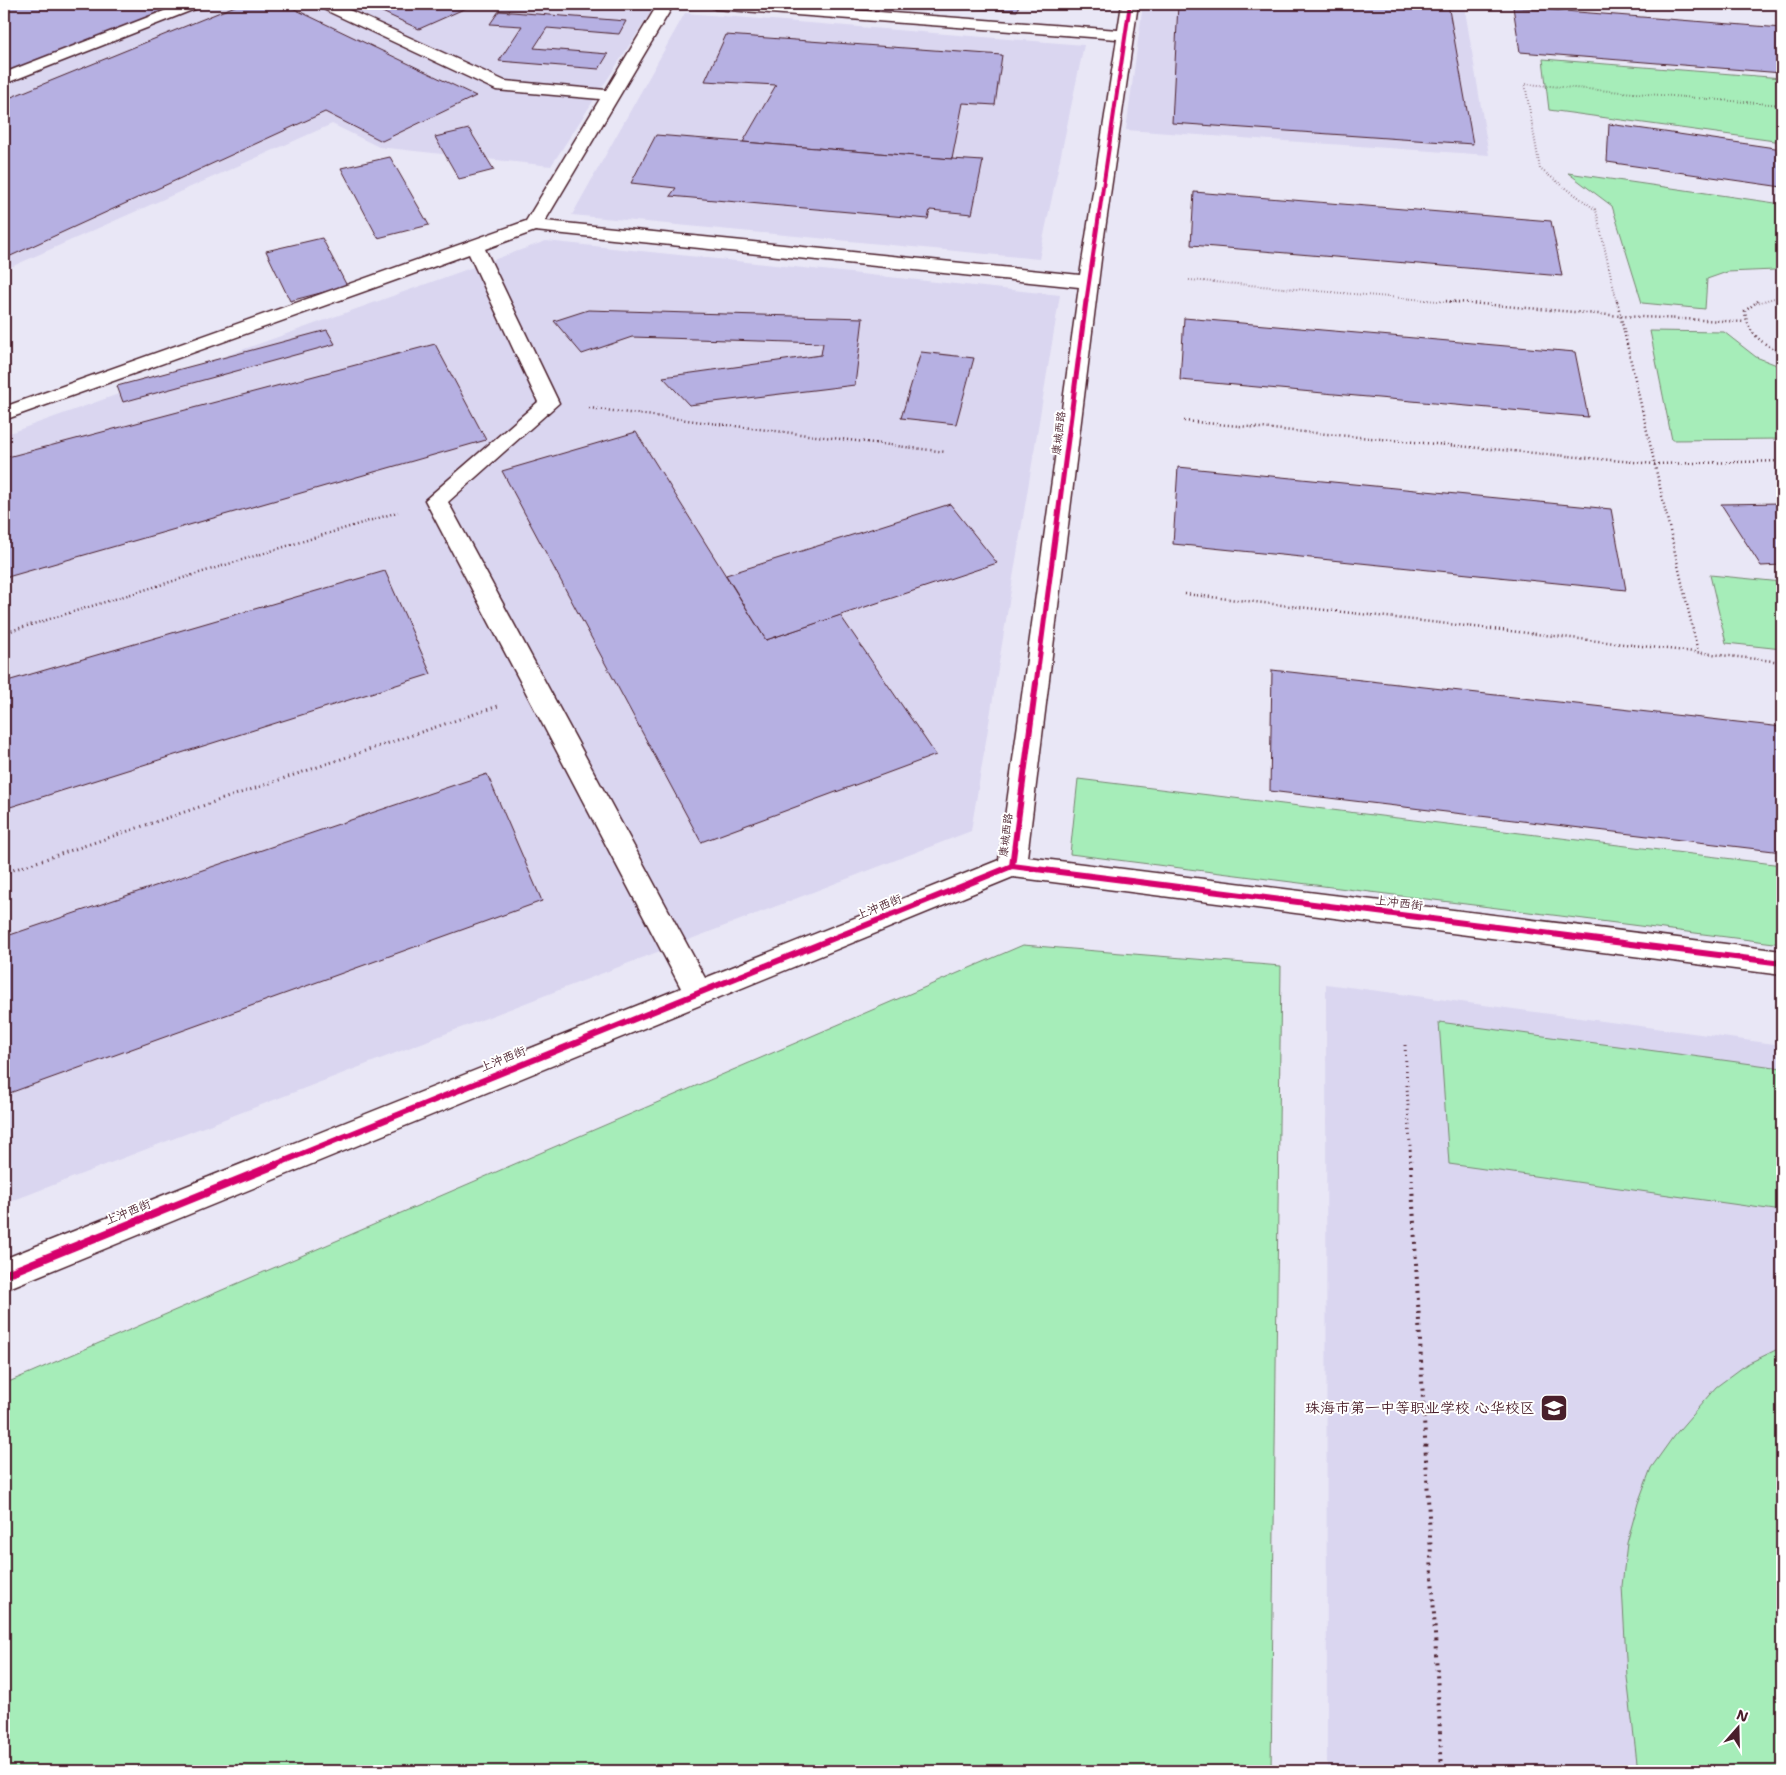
<svg xmlns="http://www.w3.org/2000/svg" width="1786" height="1775" font-family="'Shantell Sans','LXGW WenKai TC',sans-serif">
	<style>
		.built { fill: #dad6f0 }
		.green { fill: #a6edb9; stroke: #788672 }
		.building { fill: #b6b0e2; stroke: #4a1f2b }
		.lines { fill: none; stroke-linecap: round; stroke-linejoin: round }
		.minor-casing { stroke: #4a1f2b; stroke-width: 3 }
		.path-far3 { stroke: #4a1f2b; stroke-width: 2; stroke-dasharray: 0.5 2.5; stroke-linecap: butt }
		.path-far2 { stroke: #4a1f2b; stroke-width: 2.5; stroke-dasharray: 1 3; stroke-linecap: butt }
		.path-far1 { stroke: #4a1f2b; stroke-width: 3; stroke-dasharray: 1 4; stroke-linecap: butt }
		.path { stroke: #4a1f2b; stroke-width: 4; stroke-dasharray: 2 5; stroke-linecap: butt }
		.minor { fill: #fff; fill-rule: evenodd }
		.cycleway-far3-casing { stroke: #fff; stroke-width: 5.5 }
		.cycleway-far2-casing { stroke: #fff; stroke-width: 8 }
		.cycleway-far1-casing { stroke: #fff; stroke-width: 9 }
		.cycleway-casing { stroke: #fff; stroke-width: 11 }
		.cycleway-far3 { stroke: #d6006c; stroke-width: 4 }
		.cycleway-far2 { stroke: #d6006c; stroke-width: 5 }
		.cycleway-far1 { stroke: #d6006c; stroke-width: 6 }
		.cycleway { stroke: #d6006c; stroke-width: 8 }
		.labels { text-anchor: middle; dominant-baseline: central; stroke-width: 4; stroke-linejoin: round; paint-order: stroke }
		.far-street-label { font-size: 11px; fill: #4a1f2b; stroke: #fff }
		.street-label { font-size: 12px; fill: #4a1f2b; stroke: #fff }
		.near-poi-label { font-size: 15px; fill: #4a1f2b; stroke: #fff; text-anchor: end }
	</style>
	<rect width="100%" height="100%" fill="#e9e7f6"/>
	<filter id="ink" filterUnits="userSpaceOnUse"><feTurbulence type="fractalNoise" baseFrequency=".02" numOctaves="2"/><feDisplacementMap in="SourceGraphic" scale="10" xChannelSelector="R" yChannelSelector="G"/><feConvolveMatrix kernelMatrix="1 2 1 2 8 2 1 2 1" color-interpolation-filters="sRGB"/></filter>
	<g filter="url(#ink)">
		<!-- built -->
		<g class="built">
			<path d="M4 4H628L655 6 551 166 379 147 332 124 4 270Z"/>
			<path d="M1143 4H1464L1489 155 1126 130Z"/>
			<path d="M685 13 1084 45 1039 259 572 215Z"/>
			<path d="M546 241 1060 295 971 831 4 1204V435Z"/>
			<path d="M1326 984 1782 1045V1771H1327Z"/>
		</g>
		<!-- green -->
		<g class="green">
			<path d="M1543 59 1782 78V142L1549 110Z"/>
			<path d="M1568 173 1782 204V261L1775 270 1727 272 1707 279 1705 309 1642 303 1612 206Z"/>
			<path d="M1650 331 1724 332 1756 357 1782 367V439L1672 440Z"/>
			<path d="M1710 575 1782 582V649L1726 643Z"/>
			<path d="M1078 779 1782 865V944L1070 854Z"/>
			<path d="M1023 945 1281 966 1271 1771H4V1384Z"/>
			<path d="M1439 1022 1782 1068V1211L1449 1164Z"/>
			<path d="M1782 1347V1771H1638L1627 1677 1622 1586 1627 1543 1638 1503 1651 1468 1673 1437 1716 1387 1747 1364Z"/>
		</g>
		<!-- building -->
		<g class="building">
			<path d="M4 4H182L4 74Z"/>
			<path d="M240 4H284L476 96 382 141 325 112 4 259V100Z"/>
			<path d="M365 4H475L419 29Z"/>
			<path d="M955 4H1019L1017 11 954 7Z"/>
			<path d="M1178 4H1448L1473 144 1172 123Z"/>
			<path d="M1513 7 1782 28V73L1520 52Z"/>
			<path d="M499 11 626 21 619 34 547 28 534 48 608 54 599 69 499 61 522 26 490 24Z"/>
			<path d="M726 35 1002 55 995 105 963 103 952 159 743 142 776 85 705 81Z"/>
			<path d="M1609 124 1782 149V187L1607 162Z"/>
			<path d="M469 129 494 170 459 179 435 137Z"/>
			<path d="M656 135 952 159 983 161 972 214 930 210 928 219 670 196 676 188 631 183Z"/>
			<path d="M390 157 429 225 378 238 341 168Z"/>
			<path d="M1194 192 1551 221 1562 276 1191 245Z"/>
			<path d="M322 238 347 286 290 301 266 251Z"/>
			<path d="M588 310 863 318 855 385 689 405 663 377 821 355 823 343 632 337 582 354 554 321Z"/>
			<path d="M1184 318 1575 352 1588 417 1180 380Z"/>
			<path d="M327 330 335 344 123 402 117 386Z"/>
			<path d="M435 344 486 440 4 578V458Z"/>
			<path d="M921 352 974 358 956 424 901 418Z"/>
			<path d="M636 432 766 640 840 615 936 755 701 842 502 471Z"/>
			<path d="M1178 467 1611 509 1626 590 1173 544Z"/>
			<path d="M1782 503V565L1761 566 1721 504Z"/>
			<path d="M950 504 997 563 766 640 726 575Z"/>
			<path d="M385 571 431 674 4 809V682Z"/>
			<path d="M1272 670 1782 727V852L1270 791Z"/>
			<path d="M487 774 542 901 4 1095V937Z"/>
		</g>
		<g class="lines">
			<!-- minor casing -->
			<g class="minor-casing">
				<g id="minor">
					<path d="M182 4H203L200 7 4 84V73Z"/>
					<path d="M316 4H336L505 81 606 90 658 4H674L545 221 1080 275 1117 39 715 9 707 4H774L1118 30 1122 4H1138L1103 243 1027 857 1782 951V975L1013 877 4 1290V1259L681 988 425 500 538 402 469 254 4 420V407L526 221 600 99 496 90 319 7ZM535 231 1079 287 999 860 705 978 448 502 559 403 485 249Z"/>
				</g>
			</g>
			<!-- path-far3 -->
			<g class="path-far3">
				<path d="M1189 280 1461 303"/>
				<path d="M1617 303 1596 210 1540 169 1525 84 1782 105"/>
				<path d="M1756 303 1782 296"/>
			</g>
			<!-- path-far2 -->
			<g class="path-far2">
				<path d="M1446 301 1621 316 1745 322"/>
				<path d="M1617 301 1698 652"/>
				<path d="M1758 301 1745 311C1747 334 1763 344 1782 353"/>
				<path d="M589 408 946 452"/>
				<path d="M1184 421 1655 464 1782 461"/>
				<path d="M1185 594 1782 662"/>
				<path d="M4 633 398 512"/>
			</g>
			<!-- path-far1 -->
			<g class="path-far1">
				<path d="M4 873 498 706"/>
				<path d="M1405 1045 1411 1166"/>
			</g>
			<!-- path -->
			<path class="path" d="M1411 1165 1442 1771"/>
			<!-- minor -->
			<use href="#minor" class="minor"/>
			<!-- cycleway-far3 casing -->
			<g class="cycleway-far3-casing">
				<path id="cycleway-far3" d="M1086 303 1130 4"/>
			</g>
			<!-- cycleway-far2 casing -->
			<g class="cycleway-far2-casing">
				<path id="cycleway-far2" d="M1036 684 1086 301"/>
			</g>
			<!-- cycleway-far1 casing -->
			<g class="cycleway-far1-casing">
				<g id="cycleway-far1">
					<path d="M1012 866 1036 683"/>
					<path d="M272 1166 1012 866 1782 963"/>
				</g>
			</g>
			<!-- cycleway casing -->
			<g class="cycleway-casing">
				<path id="cycleway" d="M4 1275 275 1165"/>
			</g>
			<!-- cycleway-far3 -->
			<use href="#cycleway-far3" class="cycleway-far3"/>
			<!-- cycleway-far2 -->
			<use href="#cycleway-far2" class="cycleway-far2"/>
			<!-- cycleway-far1 -->
			<use href="#cycleway-far1" class="cycleway-far1"/>
			<!-- cycleway -->
			<use href="#cycleway" class="cycleway"/>
		</g>
	</g>
	<!-- icons -->
	<defs>
		<g id="school-square" transform="scale(1.4375)"><rect x="-9" y="-9" width="18" height="18" rx="4" fill="#4a1f2b" stroke="#fff"/><path d="M0-5L7-2L0 1L-7-2ZM-4 1L0 2.5L4 1V4Q0 6-4 4Z" fill="#fff"/></g>
	</defs>
	<g fill-rule="evenodd">
		<use href="#school-square" x="1554" y="1408"/>
	</g>
	<g class="labels">
		<!-- far-street labels -->
		<g class="far-street-label">
			<text transform="translate(1059 433) rotate(-83)">康城西路</text>
			<text transform="translate(1006 835) rotate(-83)">康城西路</text>
		</g>
		<!-- street labels -->
		<g class="street-label">
			<text transform="translate(1399 903) rotate(7)">上冲西街</text>
			<text transform="translate(879 907) rotate(-22)">上沖西街</text>
			<text transform="translate(503 1059) rotate(-22)">上沖西街</text>
			<text transform="translate(128 1212) rotate(-22)">上沖西街</text>
		</g>
		<!-- near-poi labels -->
		<g class="near-poi-label">
			<text x="1535" y="1408">珠海市第一中等职业学校 心华校区</text>
		</g>
	</g>
	<!-- margin -->
	<rect width="1786" height="1775" fill="none" stroke="#fff" stroke-width="20"/>
	<rect x="10" y="10" width="1766" height="1755" fill="none" stroke="#4a1f2b" stroke-width="2" filter="url(#ink)"/>
	<!-- north arrow -->
	<g transform="translate(1738 1728) rotate(20)" stroke="#ffffff" stroke-width="4" paint-order="stroke">
	<path d="M0-4L9 19L0 12L-9 19Z" fill="#4a1f2b"/>
	<text y="-8" font-size="14" font-weight="bold" text-anchor="middle" fill="#4a1f2b">N</text>
	</g>
</svg>
